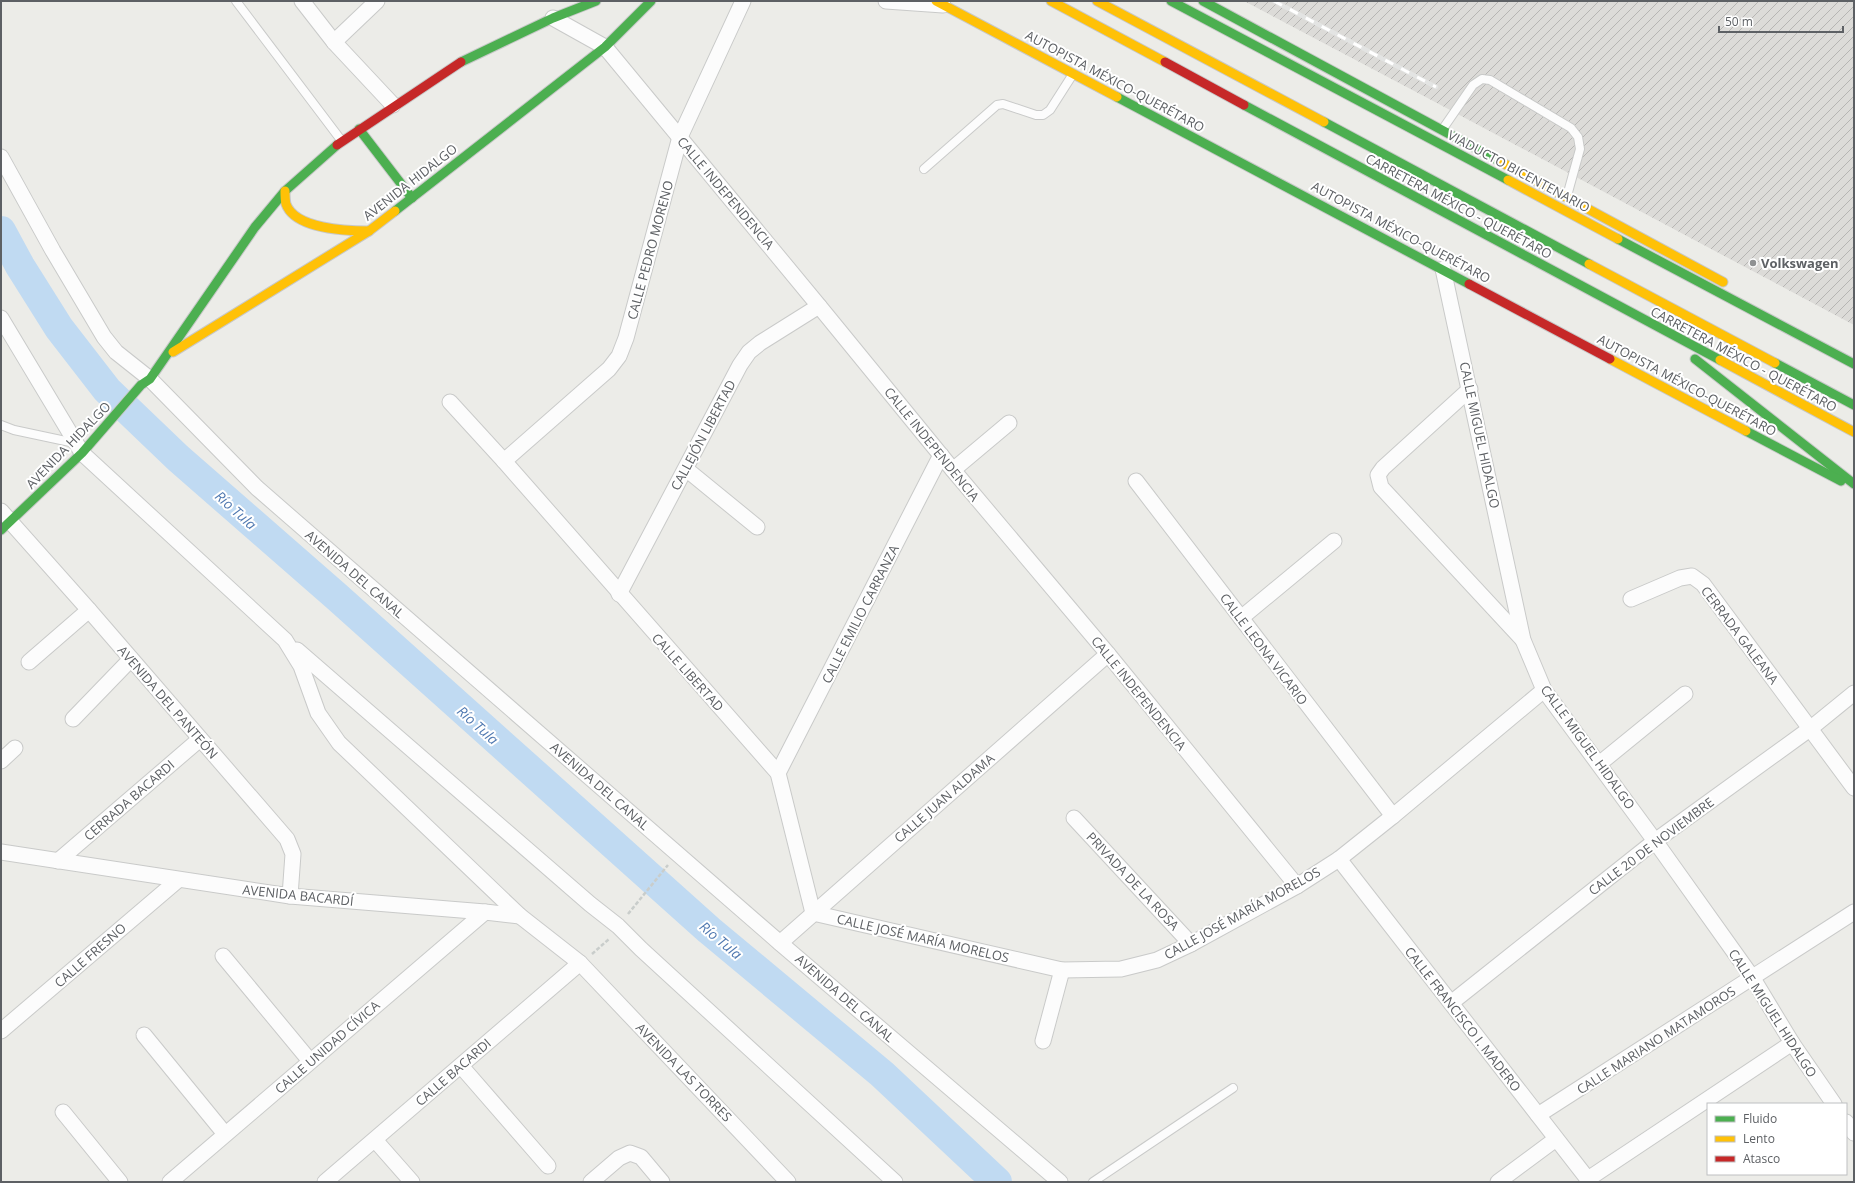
<svg xmlns="http://www.w3.org/2000/svg" width="1855" height="1183" font-family="'Open Sans',sans-serif">
	<style>
		.industrial { fill: url(#industrial-furrows) }
		.lines { fill: none; stroke-linecap: round; stroke-linejoin: round }
		.river { stroke: #c0daf2; stroke-width: 30 }
		.lane-casing { stroke: #c9cac9; stroke-width: 10 }
		.street-casing { stroke: #c9cac9; stroke-width: 17 }
		.fast-casing { stroke: #c7c8c8; stroke-width: 11 }
		.slow-casing { stroke: #c7c8c8; stroke-width: 11 }
		.jam-casing { stroke: #c7c8c8; stroke-width: 11 }
		.path { stroke: #c9cdcb; stroke-width: 2.5; stroke-dasharray: 4 2; stroke-linecap: butt }
		.lane { stroke: #fcfcfc; stroke-width: 8 }
		.street { stroke: #fcfcfc; stroke-width: 15 }
		.fast { stroke: #4caf50; stroke-width: 9 }
		.slow { stroke: #ffc107; stroke-width: 9 }
		.jam { stroke: #c62828; stroke-width: 9 }
		.rail-casing { stroke: #e3e4e3; stroke-width: 4.5 }
		.rail { stroke: #fff; stroke-width: 3; stroke-dasharray: 9; stroke-linecap: butt }
		.poi-dot { fill: #8f9192; stroke: #fff; stroke-width: 1.5 }
		.labels { text-anchor: middle; dominant-baseline: central; stroke-width: 4; stroke-linejoin: round; paint-order: stroke }
		.street-label { font-size: 13px; fill: #5d6064; stroke: #fff }
		.poi-label { font-size: 13px; font-weight: bold; fill: #5d6064; stroke: #fff; text-anchor: start }
		.water-label { font-size: 14px; font-style: italic; fill: #4f78b0; stroke: #fff }
	</style>
	<defs>
		<pattern id="industrial-furrows" width="10" height="10" patternUnits="userSpaceOnUse"><rect width="10" height="10" fill="#dcdbd8"/><path d="M-1 1l2-2M0 10L10 0M9 11l2-2" fill="none" stroke="#b6b5b3"/></pattern>
	</defs>
	<rect width="100%" height="100%" fill="#ecece8"/>
	<!-- industrial -->
	<path class="industrial" d="M1244 1H1854V325L1435 102Z"/>
	<g class="lines">
		<!-- river -->
		<path class="river" d="M1 231 20 266 59 328 107 390 178 458 336 596 709 930 882 1074 997 1182"/>
		<!-- lane casing -->
		<g class="lane-casing">
			<g id="lane">
				<path d="M236 1 341 140"/>
				<path d="M1442 130 1473 85 1482 79 1490 80 1571 128 1578 137 1580 149 1567 196"/>
				<path d="M924 169 997 105 1003 104 1036 115H1043L1050 110 1073 74"/>
				<path d="M1 425 14 430 75 443"/>
				<path d="M1093 1182 1233 1088"/>
			</g>
		</g>
		<!-- street casing -->
		<g class="street-casing">
			<g id="street">
				<path d="M302 1 334 42 393 105"/>
				<path d="M886 1 943 5"/>
				<path d="M553 18 605 47 819 306 953 470 1108 654 1297 886"/>
				<path d="M334 42 377 1"/>
				<path d="M1 157 53 251 104 337 116 352 150 379 257 488 780 943 1060 1182"/>
				<path d="M1443 269 1523 640 1544 690 1655 841 1752 977 1792 1043 1834 1104"/>
				<path d="M1 318 82 453 285 640 301 666 318 713 339 743 520 916 580 963 788 1182"/>
				<path d="M1470 389 1383 468 1378 475 1381 487 1523 640"/>
				<path d="M450 402 504 461 778 773 813 913 1062 970 1121 969 1157 960 1191 944 1297 886 1339 859 1393 816 1544 690"/>
				<path d="M504 461 609 369 619 356 626 338 680 137 743 1"/>
				<path d="M686 469 757 527"/>
				<path d="M953 470 1009 423"/>
				<path d="M1136 481 1393 816"/>
				<path d="M1 511 89 610 287 839 293 854 290 896"/>
				<path d="M619 594 740 365 749 352 760 343 819 306"/>
				<path d="M1631 599 1680 578 1692 576 1703 584 1854 788"/>
				<path d="M1241 618 1334 541"/>
				<path d="M297 650 590 904 618 926 641 949 895 1182"/>
				<path d="M29 662 89 610"/>
				<path d="M73 719 131 659"/>
				<path d="M1 761 15 748"/>
				<path d="M1599 764 1685 694"/>
				<path d="M778 773 941 455"/>
				<path d="M1074 818 1191 944"/>
				<path d="M1 852 290 896 485 912 520 916"/>
				<path d="M1339 859 1590 1182"/>
				<path d="M58 861 200 739"/>
				<path d="M780 943 1108 654"/>
				<path d="M223 956 310 1061"/>
				<path d="M1451 1003 1655 841 1811 728 1854 693"/>
				<path d="M1 1031 178 880"/>
				<path d="M144 1035 225 1134"/>
				<path d="M1043 1041 1062 970"/>
				<path d="M461 1066 548 1166"/>
				<path d="M63 1112 120 1182"/>
				<path d="M1538 1115 1854 912"/>
				<path d="M1846 1122 1854 1133"/>
				<path d="M375 1140 412 1182"/>
				<path d="M1588 1179 1792 1043"/>
				<path d="M170 1182 485 912"/>
				<path d="M325 1182 580 963"/>
				<path d="M591 1182 619 1158 630 1153 641 1157 662 1182"/>
				<path d="M1498 1182 1556 1139"/>
			</g>
		</g>
		<!-- fast casing -->
		<g class="fast-casing">
			<g id="fast">
				<path d="M1171 1 1508 180"/>
				<path d="M1203 1 1501 162"/>
				<path d="M461 62 553 18 596 1"/>
				<path d="M1117 97 1469 284"/>
				<path d="M1244 105 1720 360"/>
				<path d="M1324 122 1589 264"/>
				<path d="M359 129 412 198"/>
				<path d="M395 211 605 47 651 1"/>
				<path d="M1618 239 1854 364"/>
				<path d="M1695 359 1854 484"/>
				<path d="M1775 363 1854 405"/>
				<path d="M1746 431 1841 481"/>
				<path d="M1 530 82 453 141 385 150 379 255 227 285 191 337 145"/>
			</g>
		</g>
		<!-- slow casing -->
		<g class="slow-casing">
			<g id="slow">
				<path d="M936 1 1117 97"/>
				<path d="M1051 1 1165 62"/>
				<path d="M1097 1 1324 122"/>
				<path d="M1501 162 1723 282"/>
				<path d="M1508 180 1618 239"/>
				<path d="M285 191C285 195 285 200 286 204 295 229 347 231 369 231"/>
				<path d="M1589 264 1775 363"/>
				<path d="M173 352 369 231 395 211"/>
				<path d="M1610 359 1746 431"/>
				<path d="M1720 360 1854 432"/>
			</g>
		</g>
		<!-- jam casing -->
		<g class="jam-casing">
			<g id="jam">
				<path d="M1165 62 1244 105"/>
				<path d="M337 145 461 62"/>
				<path d="M1469 284 1610 359"/>
			</g>
		</g>
		<!-- path -->
		<g class="path">
			<path d="M628 914 668 865"/>
			<path d="M592 954 609 939"/>
		</g>
		<!-- lane -->
		<use href="#lane" class="lane"/>
		<!-- street -->
		<use href="#street" class="street"/>
		<!-- fast -->
		<use href="#fast" class="fast"/>
		<!-- slow -->
		<use href="#slow" class="slow"/>
		<!-- jam -->
		<use href="#jam" class="jam"/>
		<!-- rail casing -->
		<g class="rail-casing">
			<path id="rail" d="M1274 1 1436 87"/>
		</g>
		<!-- rail -->
		<use href="#rail" class="rail"/>
	</g>
	<!-- markers -->
	<circle class="poi-dot" cx="1753" cy="263" r="4"/>
	<g class="labels">
		<!-- street labels -->
		<g class="street-label">
			<text transform="translate(1115 81) rotate(28)">AUTOPISTA MÉXICO-QUERÉTARO</text>
			<text transform="translate(1519 171) rotate(28)">VIADUCTO BICENTENARIO</text>
			<text transform="translate(410 182) rotate(-38)">AVENIDA HIDALGO</text>
			<text transform="translate(726 193) rotate(50)">CALLE INDEPENDENCIA</text>
			<text transform="translate(1459 206) rotate(28)">CARRETERA MÉXICO - QUERÉTARO</text>
			<text transform="translate(1401 232) rotate(28)">AUTOPISTA MÉXICO-QUERÉTARO</text>
			<text transform="translate(650 250) rotate(-75)">CALLE PEDRO MORENO</text>
			<text transform="translate(1744 359) rotate(28)">CARRETERA MÉXICO - QUERÉTARO</text>
			<text transform="translate(1687 385) rotate(28)">AUTOPISTA MÉXICO-QUERÉTARO</text>
			<text transform="translate(703 435) rotate(-62)">CALLEJÓN LIBERTAD</text>
			<text transform="translate(1480 435) rotate(78)">CALLE MIGUEL HIDALGO</text>
			<text transform="translate(932 444) rotate(51)">CALLE INDEPENDENCIA</text>
			<text transform="translate(68 445) rotate(-46)">AVENIDA HIDALGO</text>
			<text transform="translate(355 574) rotate(41)">AVENIDA DEL CANAL</text>
			<text transform="translate(860 614) rotate(-63)">CALLE EMILIO CARRANZA</text>
			<text transform="translate(1740 635) rotate(53)">CERRADA GALEANA</text>
			<text transform="translate(1264 649) rotate(53)">CALLE LEONA VICARIO</text>
			<text transform="translate(688 672) rotate(48)">CALLE LIBERTAD</text>
			<text transform="translate(1139 693) rotate(51)">CALLE INDEPENDENCIA</text>
			<text transform="translate(168 702) rotate(49)">AVENIDA DEL PANTEÓN</text>
			<text transform="translate(1588 747) rotate(54)">CALLE MIGUEL HIDALGO</text>
			<text transform="translate(600 786) rotate(41)">AVENIDA DEL CANAL</text>
			<text transform="translate(944 798) rotate(-41)">CALLE JUAN ALDAMA</text>
			<text transform="translate(129 800) rotate(-41)">CERRADA BACARDI</text>
			<text transform="translate(1651 846) rotate(-37)">CALLE 20 DE NOVIEMBRE</text>
			<text transform="translate(1133 881) rotate(47)">PRIVADA DE LA ROSA</text>
			<text transform="translate(298 895) rotate(6)">AVENIDA BACARDÍ</text>
			<text transform="translate(1242 913) rotate(-29)">CALLE JOSÉ MARÍA MORELOS</text>
			<text transform="translate(923 938) rotate(13)">CALLE JOSÉ MARÍA MORELOS</text>
			<text transform="translate(90 955) rotate(-41)">CALLE FRESNO</text>
			<text transform="translate(845 998) rotate(41)">AVENIDA DEL CANAL</text>
			<text transform="translate(1773 1013) rotate(57)">CALLE MIGUEL HIDALGO</text>
			<text transform="translate(1463 1019) rotate(52)">CALLE FRANCISCO I. MADERO</text>
			<text transform="translate(1656 1040) rotate(-33)">CALLE MARIANO MATAMOROS</text>
			<text transform="translate(327 1047) rotate(-41)">CALLE UNIDAD CÍVICA</text>
			<text transform="translate(453 1072) rotate(-41)">CALLE BACARDI</text>
			<text transform="translate(684 1072) rotate(46)">AVENIDA LAS TORRES</text>
		</g>
		<!-- poi labels -->
		<g class="poi-label">
			<text x="1761" y="263">Volkswagen</text>
		</g>
		<!-- water labels -->
		<g class="water-label">
			<text transform="translate(236 510) rotate(42)">Río Tula</text>
			<text transform="translate(478 725) rotate(42)">Río Tula</text>
			<text transform="translate(721 940) rotate(40)">Río Tula</text>
		</g>
	</g>
	<!-- border -->
	<rect width="1855" height="1183" fill="none" stroke="#5d6064" stroke-width="4"/>
	<!-- legend -->
	<rect x="1707" y="1103" width="140" height="72" fill="#ffffff" stroke="#bebfc1"/>
	<rect x="1715" y="1116" width="20" height="6" fill="#4caf50" stroke="#bebfc1"/>
	<text x="1743" y="1123" font-size="12" fill="#5d6064">Fluido</text>
	<rect x="1715" y="1136" width="20" height="6" fill="#ffc107" stroke="#bebfc1"/>
	<text x="1743" y="1143" font-size="12" fill="#5d6064">Lento</text>
	<rect x="1715" y="1156" width="20" height="6" fill="#c62828" stroke="#bebfc1"/>
	<text x="1743" y="1163" font-size="12" fill="#5d6064">Atasco</text>
	<!-- scale -->
	<path d="M1719 26v6h124v-6" fill="none" stroke="#5d6064" stroke-width="2"/>
	<text x="1725" y="26" font-size="12" fill="#5d6064" stroke="#ffffff" stroke-width="3" paint-order="stroke">50 m</text>
</svg>
